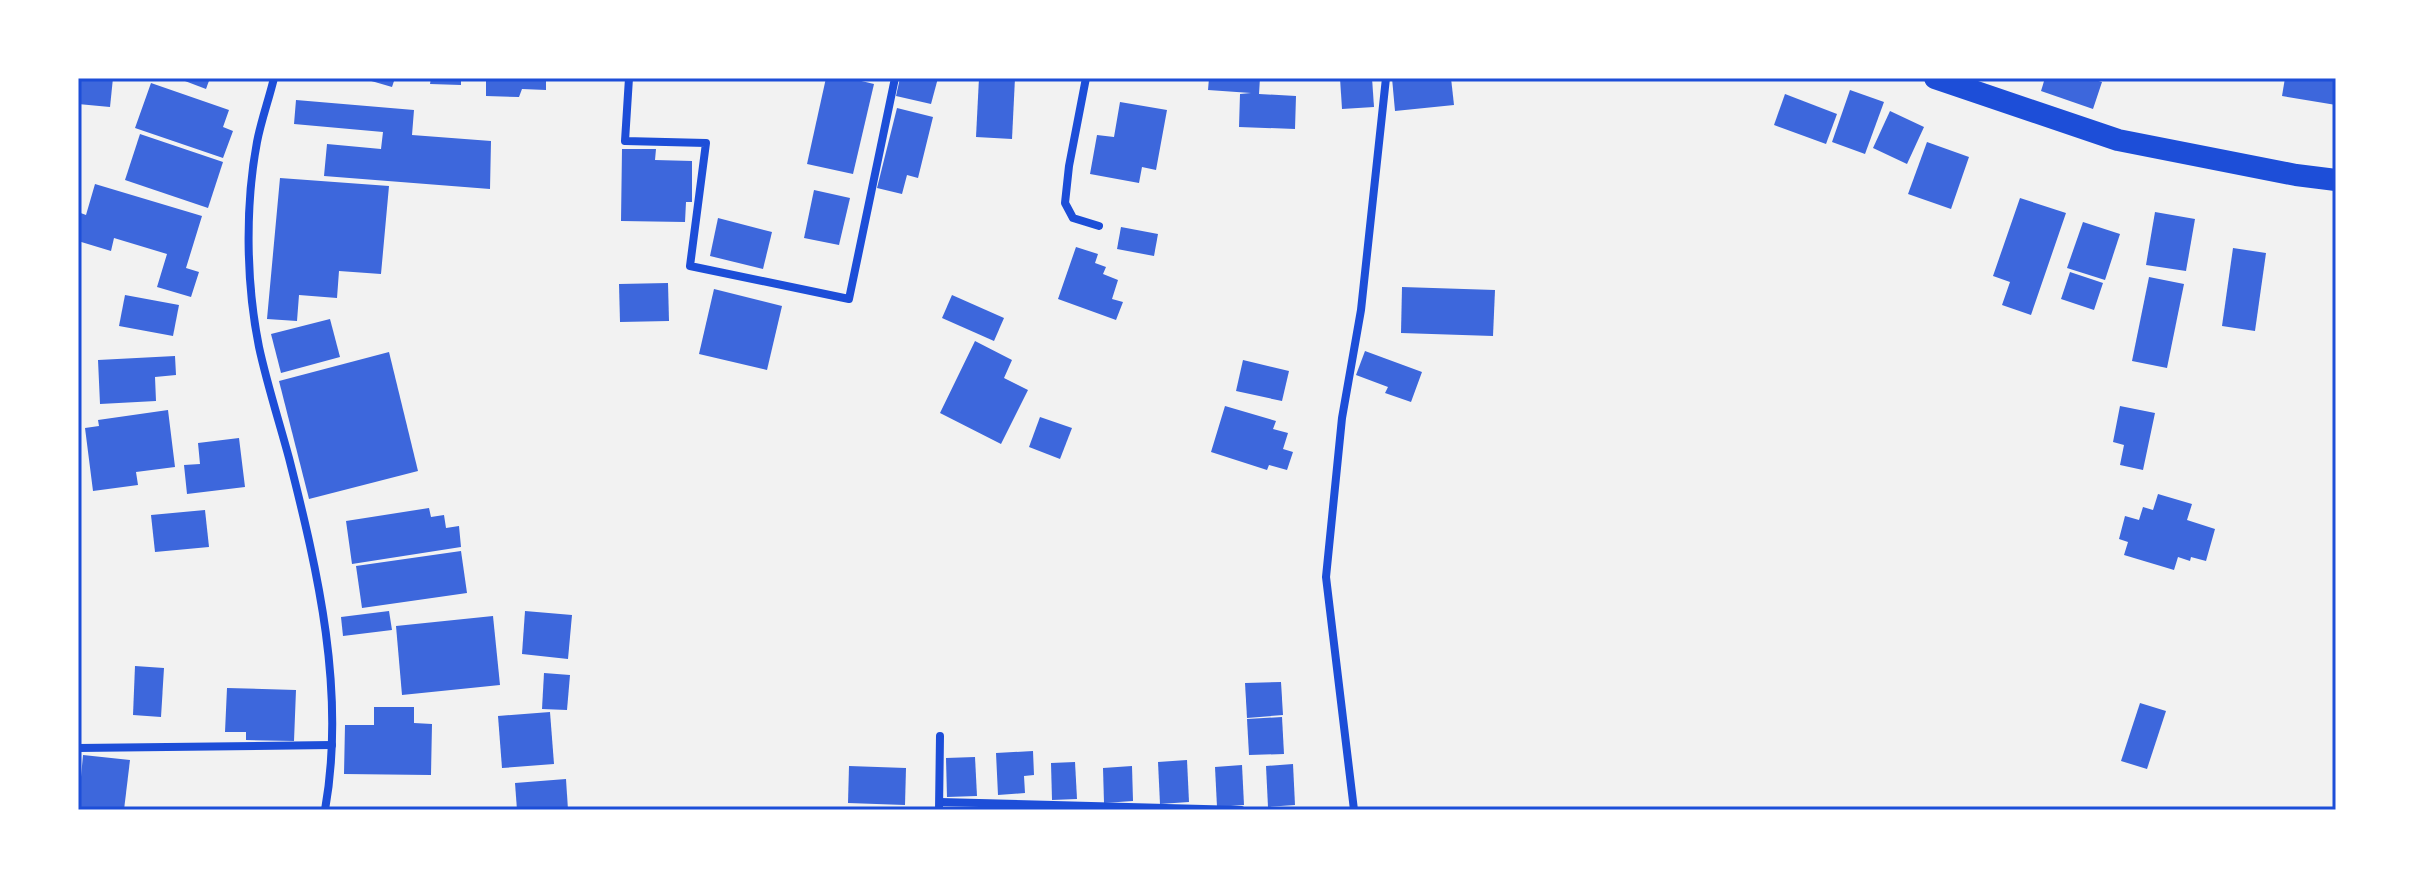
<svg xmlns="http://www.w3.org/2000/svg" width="2414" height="888" font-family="Figtree,sans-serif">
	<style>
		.building { fill: #3d67dc }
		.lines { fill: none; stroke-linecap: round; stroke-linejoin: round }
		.minor { stroke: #1d4ed8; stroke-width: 8 }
		.trunk { stroke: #1d4ed8; stroke-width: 22 }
		.neatline { fill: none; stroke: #1d4ed8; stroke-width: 3 }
	</style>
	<rect width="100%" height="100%" fill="#f2f2f2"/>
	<!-- building -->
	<g class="building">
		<path d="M78 78H113L110 107 78 104Z"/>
		<path d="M177 78H210L206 89Z"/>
		<path d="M361 78H395L392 87Z"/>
		<path d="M431 78H461V85L430 84Z"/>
		<path d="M486 78H546V90L522 89 519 97 486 96Z"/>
		<path d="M826 78H849L874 84 853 174 807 164Z"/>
		<path d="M900 78H938L931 104 896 96Z"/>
		<path d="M979 78H1015L1012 139 976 137Z"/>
		<path d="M1209 78H1260L1259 94 1296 96 1295 129 1239 127 1240 94 1251 93 1208 90Z"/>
		<path d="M1340 78H1372L1374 107 1342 109Z"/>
		<path d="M1392 78H1451L1454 105 1395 111Z"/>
		<path d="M2045 78H2089L2102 82 2093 109 2041 91Z"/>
		<path d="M2285 78H2336V105L2282 96Z"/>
		<path d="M151 83 229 110 223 127 233 131 223 158 135 128Z"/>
		<path d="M1850 90 1884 102 1865 154 1832 142Z"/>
		<path d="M1785 94 1837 114 1826 144 1774 125Z"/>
		<path d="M296 100 414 110 412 135 491 141 490 189 324 176 327 144 381 149 383 132 294 124Z"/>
		<path d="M1120 102 1167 110 1156 170 1142 167 1139 183 1090 174 1097 135 1114 137Z"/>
		<path d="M897 108 933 117 918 178 907 175 902 194 877 188Z"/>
		<path d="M1890 111 1924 127 1907 164 1873 148Z"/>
		<path d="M140 134 223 162 208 208 125 180Z"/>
		<path d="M1927 142 1969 157 1951 209 1908 194Z"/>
		<path d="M622 149H656L655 160 692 161V202H686L685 222 621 221Z"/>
		<path d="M280 178 389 186 381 274 339 271 337 298 299 295 297 321 267 319Z"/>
		<path d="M95 184 202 216 186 268 199 272 191 297 157 287 167 254 114 238 111 251 78 241V212L86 215Z"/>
		<path d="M814 190 850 198 839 245 804 238Z"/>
		<path d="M2020 198 2066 213 2031 315 2002 305 2010 282 1993 276Z"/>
		<path d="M2155 212 2195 219 2186 271 2146 265Z"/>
		<path d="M718 218 772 232 763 269 710 256Z"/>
		<path d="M2083 222 2120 234 2105 280 2067 268Z"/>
		<path d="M1121 227 1158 234 1154 256 1117 249Z"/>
		<path d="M1076 247 1098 254 1095 263 1106 267 1103 274 1118 280 1112 299 1123 302 1116 320 1058 299Z"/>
		<path d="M2233 248 2266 253 2255 331 2222 326Z"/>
		<path d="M2070 272 2103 283 2094 310 2061 299Z"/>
		<path d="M2149 277 2184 284 2167 368 2132 361Z"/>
		<path d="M668 283 669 321 620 322 619 284Z"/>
		<path d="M1402 287 1495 290 1493 336 1401 333Z"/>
		<path d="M714 289 782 306 767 370 699 354Z"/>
		<path d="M125 295 179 305 173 336 119 326Z"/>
		<path d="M952 295 1004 318 994 341 942 318Z"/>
		<path d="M330 319 340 357 281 373 271 334Z"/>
		<path d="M975 341 1012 360 1004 378 1028 390 1001 444 940 413Z"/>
		<path d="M1365 351 1422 372 1411 402 1385 393 1388 387 1356 375Z"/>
		<path d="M389 352 418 471 309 499 279 381Z"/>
		<path d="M175 356 176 375 155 377 156 401 100 404 98 360Z"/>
		<path d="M1243 360 1289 371 1282 401 1236 391Z"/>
		<path d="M1225 406 1276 421 1273 429 1288 433 1283 449 1293 452 1287 470 1269 465 1267 470 1211 452Z"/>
		<path d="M2120 406 2155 413 2143 470 2120 465 2124 445 2113 442Z"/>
		<path d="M168 410 175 467 136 472 138 485 93 491 85 428 99 426 98 420Z"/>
		<path d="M1040 417 1072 428 1060 459 1029 447Z"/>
		<path d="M239 438 245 487 187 494 184 465 200 464 198 443Z"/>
		<path d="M2158 494 2192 504 2187 520 2215 529 2206 561 2191 557 2190 561 2178 557 2174 570 2124 555 2128 542 2119 539 2125 516 2139 520 2143 507 2153 510Z"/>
		<path d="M429 508 431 517 444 515 446 528 459 526 461 547 352 564 346 521Z"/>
		<path d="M205 510 209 547 155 552 151 515Z"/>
		<path d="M461 551 467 593 362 608 356 566Z"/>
		<path d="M389 611 392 630 343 636 341 617Z"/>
		<path d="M525 611 572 615 568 659 522 654Z"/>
		<path d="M493 616 500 685 402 695 396 626Z"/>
		<path d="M135 666 164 668 161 717 133 715Z"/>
		<path d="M544 673 570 675 567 710 542 709Z"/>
		<path d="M1281 682 1283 715 1247 718 1245 683Z"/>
		<path d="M227 688 296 690 294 741 246 740V732H225Z"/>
		<path d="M2140 703 2166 711 2147 769 2121 761Z"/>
		<path d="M374 707H414V723L432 724 431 775 344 774 345 725H374Z"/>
		<path d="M550 712 554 764 502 768 498 716Z"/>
		<path d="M1282 717 1284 754 1249 755 1247 719Z"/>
		<path d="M1033 751 1034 775 1024 776 1025 793 998 795 996 753Z"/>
		<path d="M83 755 130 760 124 810H78Z"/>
		<path d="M975 757 977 796 947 797 946 758Z"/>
		<path d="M1187 760 1189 802 1160 804 1158 762Z"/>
		<path d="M1075 762 1077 799 1052 800 1051 763Z"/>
		<path d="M1293 764 1295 805 1268 807 1266 766Z"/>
		<path d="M1242 765 1244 805 1217 807 1215 767Z"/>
		<path d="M849 766 906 768 905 805 848 803Z"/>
		<path d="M1132 766 1133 801 1104 803 1103 768Z"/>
		<path d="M566 779 568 810H517L515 783Z"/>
	</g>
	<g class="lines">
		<!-- minor -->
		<g class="minor">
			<path d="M274 78C269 99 261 121 257 142 245 206 246 283 259 347 267 384 279 421 289 458 318 572 346 692 325 810"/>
			<path d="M629 78 625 141 706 143 690 266 849 299 895 78"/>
			<path d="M1086 78 1069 166 1065 203 1073 218 1099 226"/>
			<path d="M78 748 332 745"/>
			<path d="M940 802 1241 810"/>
			<path d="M939 810 940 736"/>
			<path d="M1354 810 1326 577 1342 418 1361 310 1386 78"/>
		</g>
		<!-- trunk -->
		<path class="trunk" d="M1935 78 2118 140 2296 175 2336 180"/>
	</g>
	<!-- border -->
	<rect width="2414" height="888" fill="none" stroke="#ffffff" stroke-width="160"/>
	<rect x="80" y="80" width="2254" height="728" class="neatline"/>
</svg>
